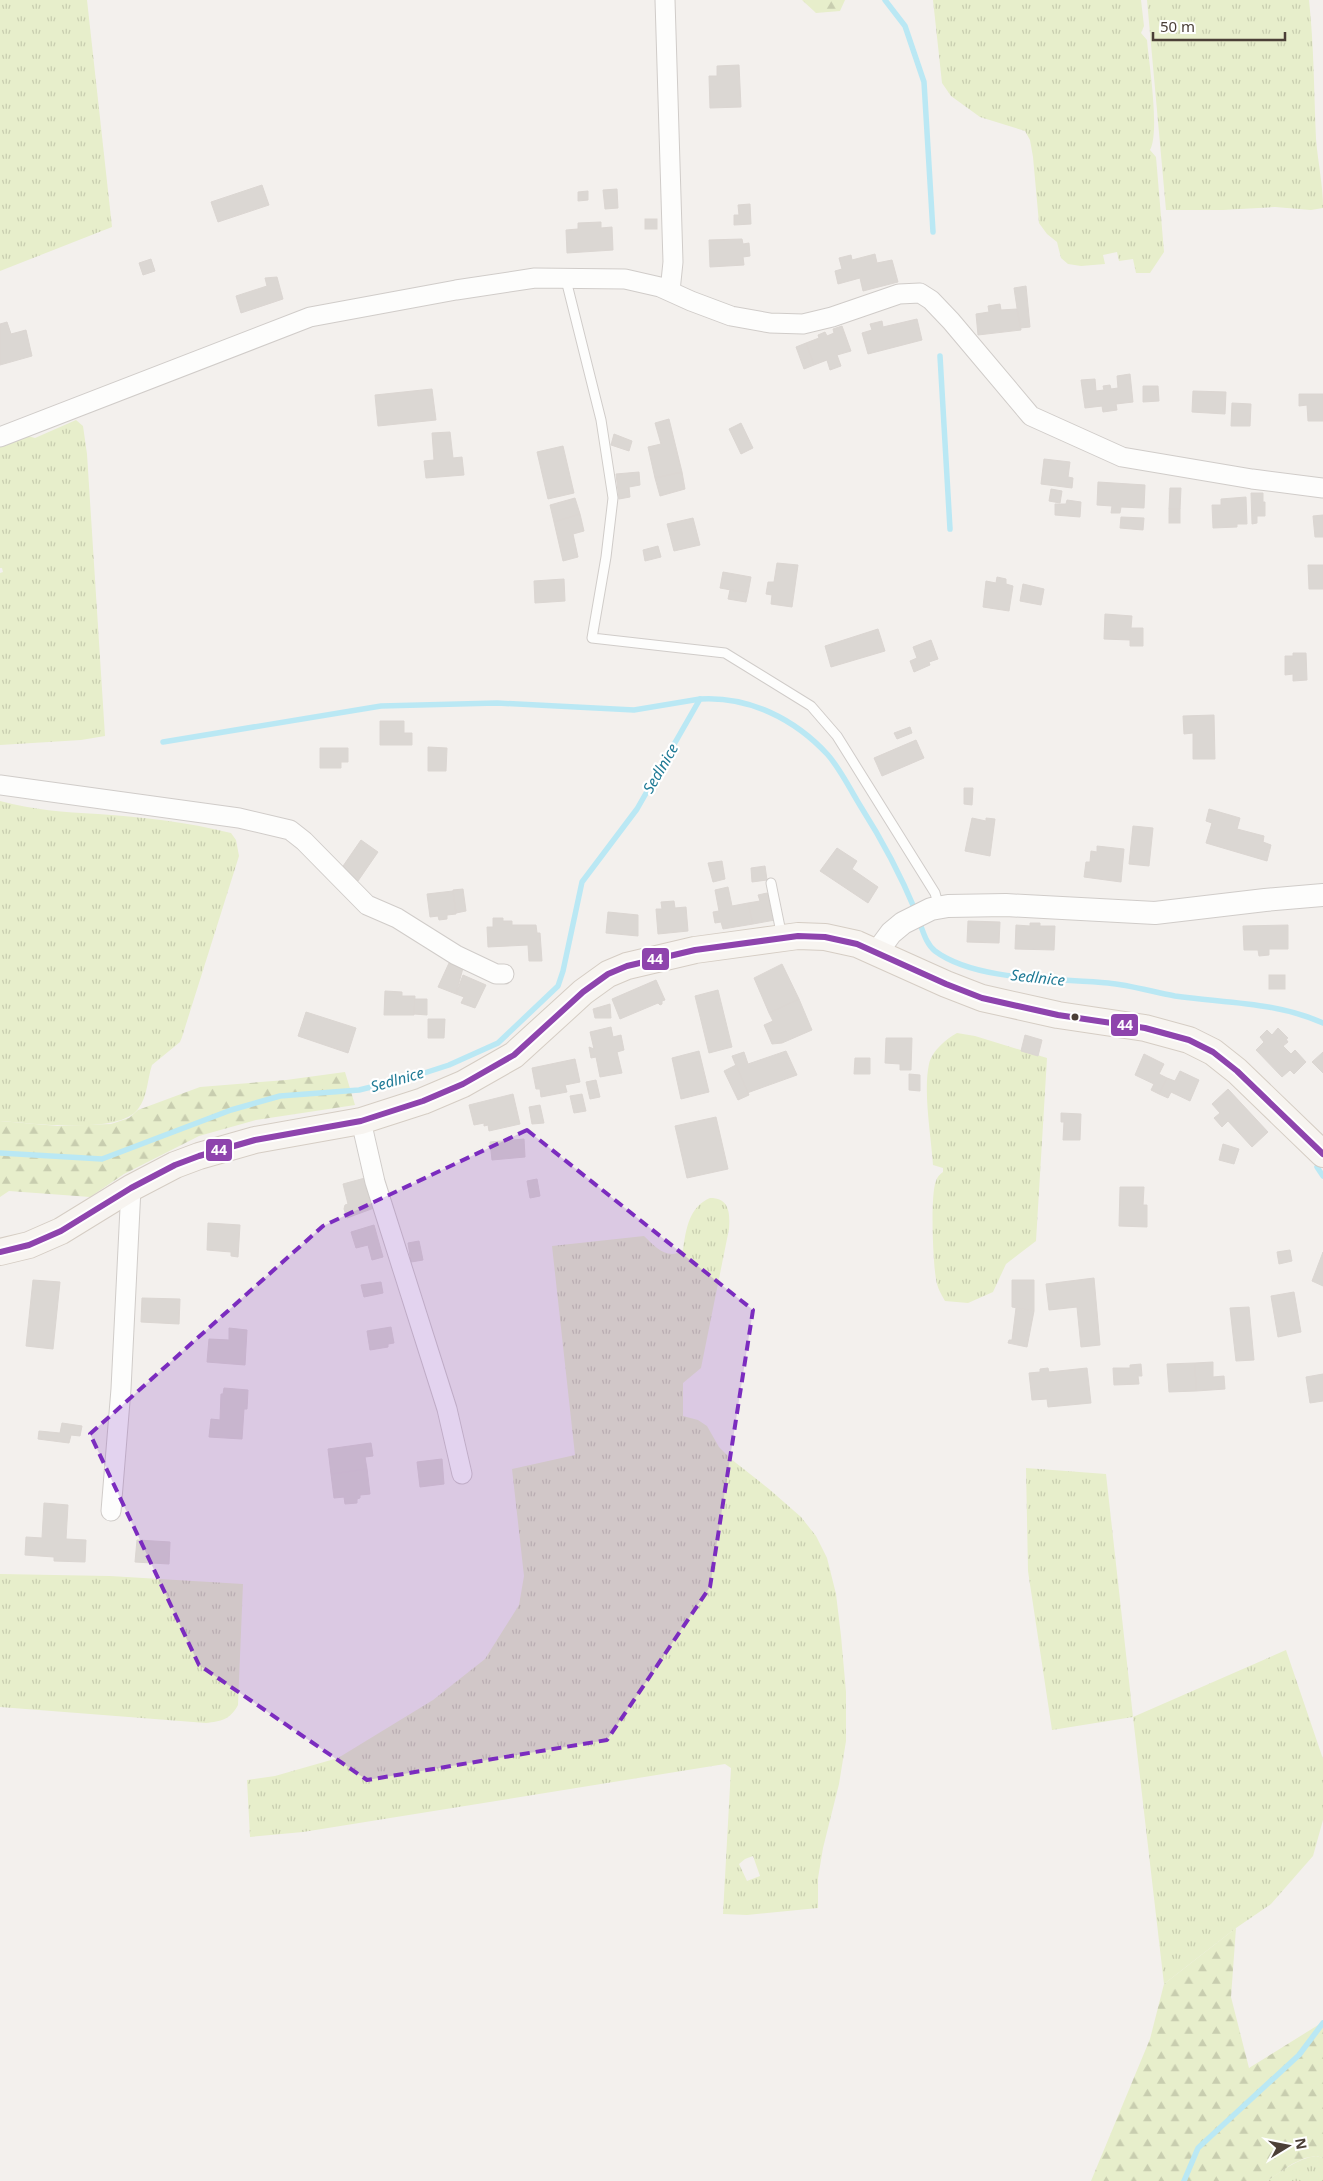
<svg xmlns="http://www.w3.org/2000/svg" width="1323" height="2181" font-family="'Noto Sans',sans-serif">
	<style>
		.grass { fill: url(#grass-tufts); fill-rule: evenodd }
		.forest { fill: url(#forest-firs) }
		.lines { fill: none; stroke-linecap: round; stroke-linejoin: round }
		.stream { stroke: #bae8f4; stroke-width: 5.5 }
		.building { fill: #dbd7d3; stroke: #dbd6d2 }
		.service-casing { stroke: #d0ccc9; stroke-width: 11 }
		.minor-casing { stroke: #d0ccc9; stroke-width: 21 }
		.tertiary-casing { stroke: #d0ccc9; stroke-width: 24 }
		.secondary-casing { stroke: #d5cdc4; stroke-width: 28 }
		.service { stroke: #fdfdfc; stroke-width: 9 }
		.minor { stroke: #fdfdfc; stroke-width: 19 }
		.tertiary { stroke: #fdfdfc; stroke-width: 22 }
		.secondary { stroke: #f7f4f0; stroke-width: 26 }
		.bus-1-casing { stroke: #fff; stroke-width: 10 }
		.bus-1 { stroke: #8e44ad; stroke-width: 6 }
		.marked { fill: #7b2cbf; fill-opacity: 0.2; stroke: #7b2cbf; stroke-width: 4; stroke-dasharray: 10 6; stroke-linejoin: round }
		.bus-dot { fill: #4b3f37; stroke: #fff; stroke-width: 2 }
		.labels { text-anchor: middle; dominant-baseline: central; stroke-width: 4.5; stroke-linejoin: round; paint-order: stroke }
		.water-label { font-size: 15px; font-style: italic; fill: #207b96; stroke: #fff }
		.line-badge { stroke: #fff; stroke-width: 2 }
		.badge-label { font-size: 14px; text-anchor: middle; font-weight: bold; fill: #fff }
	</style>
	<defs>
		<pattern id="grass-tufts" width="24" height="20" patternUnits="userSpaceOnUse" patternTransform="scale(1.25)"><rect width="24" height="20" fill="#e7eecb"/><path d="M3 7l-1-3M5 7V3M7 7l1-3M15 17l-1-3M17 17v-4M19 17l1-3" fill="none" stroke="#c8cdaf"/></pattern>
		<pattern id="forest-firs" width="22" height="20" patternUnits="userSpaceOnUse" patternTransform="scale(1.25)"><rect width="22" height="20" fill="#e7eecb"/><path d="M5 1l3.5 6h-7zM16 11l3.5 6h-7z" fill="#c8cdaf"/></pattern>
	</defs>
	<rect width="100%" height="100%" fill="#f3f0ed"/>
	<!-- grass -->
	<g class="grass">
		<path d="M0 0H87L112 227 0 271Z"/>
		<path d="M933 0H1141L1144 26 1141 33 1147 40C1149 64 1160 132 1150 150L1156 157 1164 252 1150 273H1136L1133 259 1119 261 1117 252 1103 255 1105 264 1081 266 1068 264 1061 258 1057 242 1047 234 1039 223 1033 157 1030 140 1025 131 980 117 951 96 942 83Z"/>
		<path d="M1147 0H1309C1314 46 1314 93 1316 139 1318 163 1323 185 1323 208L1311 210 1275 207 1223 210H1166Z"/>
		<path d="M76 420 83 426 87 454 105 736 81 740 0 745V573L3 572 2 568H0V447L28 436 35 438Z"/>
		<path d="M0 801C33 810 64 812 98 814 143 817 187 822 231 833L236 840 239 856 182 1037 180 1042 152 1065C147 1080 148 1096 138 1109 120 1135 30 1123 0 1121Z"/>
		<path d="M957 1033 975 1036 1047 1058 1036 1241 1006 1264 993 1292 968 1303 945 1301C941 1294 937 1287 936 1279 933 1262 930 1196 936 1181 937 1177 940 1174 943 1172V1168L933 1165C931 1135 923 1092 929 1064 932 1051 946 1039 957 1033Z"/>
		<path d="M710 1198C730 1198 730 1214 729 1229L701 1368 683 1383V1416L698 1420 707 1426 719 1447 731 1459 769 1489 801 1517 816 1536 827 1558 836 1594 841 1636 846 1692V1741L839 1784 823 1848 818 1878V1908L747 1915 723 1914 731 1768 725 1764 303 1832 250 1837 247 1780 275 1776 338 1758 433 1700 485 1659 519 1605 524 1576 512 1469 575 1455 552 1246 644 1236C655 1247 668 1261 683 1250 686 1229 689 1207 710 1198ZM753 1856 760 1876 747 1881 739 1864 745 1859Z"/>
		<path d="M1026 1468 1106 1474 1133 1717 1286 1650 1323 1759V1820L1313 1856 1271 1904 1236 1928 1164 1984 1133 1717 1052 1730 1028 1571Z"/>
		<path d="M0 1574 110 1576 243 1584 238 1705C230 1720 221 1721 206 1723L0 1707Z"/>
		<path d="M1316 2156 1323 2158V2181H1267C1283 2170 1297 2159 1316 2156Z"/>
	</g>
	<!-- forest -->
	<g class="forest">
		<path d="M802 0H845L840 11 816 13Z"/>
		<path d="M345 1072 355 1105 256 1120 199 1136 124 1174 90 1197 9 1191 0 1197V1121L58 1126 111 1124 129 1118 138 1110 200 1087 286 1080Z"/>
		<path d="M1236 1928 1231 1997 1249 2068 1323 2022V2158L1316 2156 1305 2158 1292 2164 1267 2181H1091L1150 2039 1164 1984Z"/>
	</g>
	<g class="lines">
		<!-- stream -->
		<g class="stream">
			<path d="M885 0 905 26 924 82 933 232"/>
			<path d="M940 356 950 529"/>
			<path d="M163 742 381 706 497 703 634 710 700 699"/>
			<path d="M919 921C923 931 926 944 935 951 977 982 1058 978 1108 983 1130 985 1153 992 1175 996 1225 1003 1276 1002 1323 1023"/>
			<path d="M0 1153 102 1159 231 1110 280 1096 359 1090 412 1077 449 1065 498 1043 558 986 563 971 582 882 637 809 700 699C749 696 795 719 828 755 841 770 851 791 861 807 882 840 901 876 916 912"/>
			<path d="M1323 1163 1317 1167 1323 1176"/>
			<path d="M1184 2181 1198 2148 1299 2055 1323 2023"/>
		</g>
	</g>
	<!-- building -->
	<g class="building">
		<path d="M739 65 741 107 710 108 709 76H717V66Z"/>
		<path d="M262 185 269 205 218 222 211 202Z"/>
		<path d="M617 189 618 208 605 209 603 190Z"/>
		<path d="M588 191V200L578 201V192Z"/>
		<path d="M750 204 751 224 734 225V215H739L738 205Z"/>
		<rect x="645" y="219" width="12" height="10"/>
		<path d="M601 222V228L612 227 613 250 567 253 566 230 578 229V223Z"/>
		<path d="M742 239 743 244 749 243 750 256 743 257 744 265 710 267 709 240Z"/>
		<path d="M875 254 877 263 892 260 898 282 863 291 860 278 838 284 835 271 842 269 839 258 851 255 852 260Z"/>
		<path d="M151 259 155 271 143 275 139 263Z"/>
		<path d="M277 277 283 299 241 313 236 296 267 286 265 278Z"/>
		<path d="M1026 286 1030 327 1020 328 1014 288Z"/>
		<path d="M1000 304 1001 310 1017 309 1021 330 978 335 976 314 989 312 988 306Z"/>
		<path d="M917 319 922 340 868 354 862 333 872 330 870 324 882 321 883 327Z"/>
		<path d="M7 322 11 334 26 330 32 356 0 365V324Z"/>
		<path d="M842 326 851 351 837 355 841 366 830 370 827 360 814 365 806 343 819 338 818 335 825 332 827 336 834 333 833 329Z"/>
		<path d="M806 343 814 365 804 369 796 347Z"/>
		<path d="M1130 374 1133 402 1116 404 1117 410 1103 412 1102 406 1085 408 1081 380 1095 379 1096 391 1104 390 1103 386 1110 385 1111 389 1118 388 1117 376Z"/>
		<path d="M1143 386H1158L1159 401 1143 402Z"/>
		<path d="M432 389 436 420 378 426 375 395Z"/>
		<path d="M1193 391 1226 392 1225 414 1192 412Z"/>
		<path d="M1299 394H1323V421H1308L1307 405 1299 406Z"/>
		<path d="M1232 403 1251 404 1250 426H1231Z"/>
		<path d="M669 419 682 472 655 478 648 447 661 444 655 423Z"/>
		<path d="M741 423 753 448 741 454 729 429Z"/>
		<path d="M450 432 453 458 462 457 464 475 426 478 424 461 434 460 432 433Z"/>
		<path d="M614 434 632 441 629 451 611 445Z"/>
		<path d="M563 446 574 493 548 499 537 452Z"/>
		<path d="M1044 459 1070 462 1068 477 1073 478 1072 488 1041 484Z"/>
		<path d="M639 472 640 485 629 487 630 497 619 499 616 474Z"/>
		<path d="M682 472 685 489 660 496 655 478Z"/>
		<path d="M1098 482 1145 485 1144 508 1121 507 1120 513H1111L1112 506 1097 505Z"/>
		<path d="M1170 488H1181L1180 509H1169Z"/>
		<path d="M1051 489 1062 491 1060 503 1049 501Z"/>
		<path d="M1251 493H1263V502H1265V516H1257V523L1252 524Z"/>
		<path d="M1246 497 1247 524H1237V527L1213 528 1212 505H1221V499Z"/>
		<path d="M575 498 580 514 554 522 550 505Z"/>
		<path d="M1067 500 1081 502 1080 517 1055 515V504H1066Z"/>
		<rect x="1169" y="509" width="11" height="14"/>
		<path d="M580 514 584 531 573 534 578 557 563 561 554 522Z"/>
		<path d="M1323 515V537H1315L1313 516Z"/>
		<path d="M1121 517 1144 518 1143 530 1120 528Z"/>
		<path d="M693 518 700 545 674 551 667 524Z"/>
		<path d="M658 546 661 557 645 561 643 550Z"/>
		<path d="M777 563 798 565 792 607 771 604 772 595 766 594 768 582H774Z"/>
		<path d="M1308 565H1323V589H1309Z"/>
		<path d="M723 572 751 577 748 593 720 588Z"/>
		<path d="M997 577 1006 579V584L1013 586 1009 611 983 607 986 581 996 583Z"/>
		<path d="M564 579 565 601 535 603 534 581Z"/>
		<path d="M1023 584 1044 589 1041 605 1020 601Z"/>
		<path d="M730 590 748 593 746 602 728 599Z"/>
		<path d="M1105 614 1132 616 1131 628H1143V646H1130V640L1104 639Z"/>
		<path d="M878 629 885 651 831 667 825 646Z"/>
		<path d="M931 640 938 659 929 662 930 665 914 672 910 661 917 658 913 647Z"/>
		<path d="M1293 653H1306L1307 680 1293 681V674L1285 675V656H1293Z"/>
		<path d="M1214 715 1215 759H1193V733L1184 734 1183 716Z"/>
		<path d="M380 721H404V733H412V745H380Z"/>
		<path d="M910 727 912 733 897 739 894 733Z"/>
		<path d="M916 740 924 758 882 776 874 758Z"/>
		<path d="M428 747 447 748 446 771H428Z"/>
		<path d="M320 748H348V762H341V768H320Z"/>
		<path d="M964 788H973L972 805 964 804Z"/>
		<path d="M1209 809 1240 818 1237 829 1264 836 1263 842 1271 845 1267 861 1206 843 1212 823 1206 821Z"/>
		<path d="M972 818 986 821V818L995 819 990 856 965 851Z"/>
		<path d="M1133 826 1153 828 1149 866 1129 864Z"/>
		<path d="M361 840 378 852 358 881 341 869Z"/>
		<path d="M1097 846 1124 849 1121 882 1084 877 1086 862H1090L1091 851 1097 852Z"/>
		<path d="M837 848 857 861 852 869 878 887 868 903 820 871Z"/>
		<path d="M722 861 725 879 713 882 708 863Z"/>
		<path d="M765 866 767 880 752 882 751 868Z"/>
		<path d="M728 887 732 906 748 903 753 924 723 929 721 922 715 923 713 912 719 911 715 890Z"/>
		<path d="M463 889 466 911 456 913 453 890Z"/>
		<path d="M453 891 456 914 447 915V919L439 920 438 916 430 917 427 894Z"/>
		<path d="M767 893 771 896 775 920 753 924 748 903 760 901 758 895Z"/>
		<path d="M674 901 675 908 686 907 688 931 658 934 656 909H662L661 902Z"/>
		<path d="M608 912 638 915V936L606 933Z"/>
		<path d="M493 918H503V921H512V925H536L537 933H540L542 961H529L528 945 488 947 487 927H493Z"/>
		<path d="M968 921 1000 922 999 943 967 942Z"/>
		<path d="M1030 923H1040V926H1055L1054 950 1015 949 1016 925 1030 926Z"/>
		<path d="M1288 925V949H1269V955L1259 956 1258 950H1244L1243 926Z"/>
		<path d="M449 963 463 968 456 994 438 987Z"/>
		<path d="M782 964 799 999 769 1013 754 978Z"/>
		<path d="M463 975 486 985 475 1008 461 1003 464 997 456 994Z"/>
		<rect x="1269" y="975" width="16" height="14"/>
		<path d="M656 980 665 1000 662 1001V1004L660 1005 658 1003 620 1019 612 999Z"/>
		<path d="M718 990 732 1047 709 1053 695 996Z"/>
		<path d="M385 991 402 992V996H415L414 1015H384Z"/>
		<path d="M414 999H427V1015L414 1014Z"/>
		<path d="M799 999 812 1030 782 1043 772 1044 764 1025 773 1021 769 1013Z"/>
		<path d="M610 1004 611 1018H595L593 1009Z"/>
		<path d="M306 1012 356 1028 348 1053 298 1036Z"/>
		<path d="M428 1019H445L444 1038H428Z"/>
		<path d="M611 1027 613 1037 621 1035 624 1050 617 1052 622 1073 600 1077 596 1057 591 1058 589 1047 594 1049 590 1032Z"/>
		<path d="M1278 1028 1288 1038 1286 1039 1288 1042 1283 1046 1291 1054 1295 1050 1306 1062 1294 1074 1290 1070 1282 1077 1256 1050 1264 1042 1260 1037 1267 1030 1272 1035Z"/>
		<path d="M1025 1035 1042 1040 1038 1056 1021 1051Z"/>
		<path d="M886 1038H912L911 1070H900V1064L885 1063Z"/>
		<path d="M699 1051 709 1092 681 1099 672 1058Z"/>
		<path d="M786 1051 797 1075 747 1093 732 1056 744 1052 748 1064Z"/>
		<path d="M1323 1052V1073L1312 1062Z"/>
		<path d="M1144 1054 1164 1064 1159 1074 1167 1078 1159 1094 1151 1090 1154 1084 1135 1075Z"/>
		<path d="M855 1058H870V1074H854Z"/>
		<path d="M575 1059 580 1082 565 1085 567 1092 541 1097 540 1089H536L532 1068Z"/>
		<path d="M736 1065 749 1095 738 1100 724 1071Z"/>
		<path d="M1180 1071 1199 1080 1190 1101 1171 1092 1168 1098 1159 1094 1167 1078 1175 1081Z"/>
		<path d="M909 1074 920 1075V1091L909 1090Z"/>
		<path d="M596 1080 600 1097 590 1099 586 1082Z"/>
		<path d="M1228 1089 1268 1132 1252 1147 1228 1121 1222 1127 1214 1118 1220 1113 1212 1104Z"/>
		<path d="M513 1094 520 1124 489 1131 488 1125 484 1126V1123L474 1125 469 1105Z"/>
		<path d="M582 1094 586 1111 574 1113 570 1096Z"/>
		<path d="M540 1105 544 1123 532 1124 529 1107Z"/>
		<path d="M1061 1113 1081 1114 1080 1140H1063L1064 1122H1061Z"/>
		<path d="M716 1117 728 1169 687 1178 675 1126Z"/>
		<path d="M524 1139 525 1157 492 1160 490 1142Z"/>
		<path d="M1223 1144 1239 1149 1234 1164 1219 1160Z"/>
		<path d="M365 1178 374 1208 347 1218 344 1209 345 1205 348 1204 343 1184Z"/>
		<path d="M537 1179 540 1196 530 1198 527 1181Z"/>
		<path d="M1120 1187H1144L1143 1205H1147V1227L1119 1226Z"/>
		<path d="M208 1223 240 1225 238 1257 231 1256V1252L207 1250Z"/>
		<path d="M374 1225 383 1257 372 1260 368 1245 356 1248 351 1232Z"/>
		<path d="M419 1241 423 1260 411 1262 408 1243Z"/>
		<path d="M1290 1250 1292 1261 1279 1264 1277 1252Z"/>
		<path d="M1323 1252V1286L1312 1281Z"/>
		<path d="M1094 1278 1100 1345 1081 1347 1077 1307 1049 1310 1046 1284Z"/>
		<path d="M33 1280 60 1282 53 1349 26 1346Z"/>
		<path d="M1012 1280H1034V1311L1012 1307Z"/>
		<path d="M381 1282 383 1293 364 1297 361 1285Z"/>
		<path d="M1294 1292 1301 1332 1278 1337 1271 1296Z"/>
		<path d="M142 1298 180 1299 179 1324 141 1322Z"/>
		<path d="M1249 1307 1254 1360 1236 1361 1230 1308Z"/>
		<path d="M1016 1308 1034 1311 1027 1347 1008 1343 1009 1340H1012Z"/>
		<path d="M391 1327 394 1343 388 1344V1347L370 1350 367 1331Z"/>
		<path d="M229 1328 247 1330 245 1365 207 1362 209 1339 229 1340Z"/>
		<path d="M1213 1362V1377L1224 1376 1225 1389 1196 1391 1195 1363Z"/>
		<path d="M1195 1363 1196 1391 1169 1392 1167 1364Z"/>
		<path d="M1141 1364 1142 1376H1138L1139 1384 1114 1385 1113 1368H1130V1365Z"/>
		<path d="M1048 1368 1049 1372 1087 1368 1091 1403 1048 1407 1047 1399 1032 1400 1029 1373 1040 1372V1369Z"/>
		<path d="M1323 1374V1401L1310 1403 1306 1377Z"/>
		<path d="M224 1388 248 1390 247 1409H244L242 1439 209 1437 211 1419 220 1420 221 1394H223Z"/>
		<path d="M62 1423 82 1426 80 1436 71 1435 69 1443 38 1439 39 1431 60 1433Z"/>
		<path d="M371 1443 373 1456 365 1457 367 1469 331 1474 328 1449Z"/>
		<path d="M442 1459 444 1484 420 1487 417 1462Z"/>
		<path d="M367 1469 370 1494 360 1495V1498L357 1499V1503L345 1504 344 1497 334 1498 331 1474Z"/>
		<path d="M44 1503 68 1505 66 1539 86 1540 85 1562 54 1561V1557L25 1555 26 1537 42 1538Z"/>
		<path d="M137 1540 170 1542 169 1564 135 1562Z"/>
	</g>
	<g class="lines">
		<!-- service casing -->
		<g class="service-casing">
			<g id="service">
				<path d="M566 280 601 420 613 498 606 557 592 638 725 653 811 706 837 736 935 893 939 907"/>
				<path d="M771 883 782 937"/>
			</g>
		</g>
		<!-- minor casing -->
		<g class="minor-casing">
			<g id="minor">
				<path d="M665 0 673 262 670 291"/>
				<path d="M0 437 310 317 456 290 535 278 625 279 660 287 691 301 731 316 770 323 803 324 832 317 899 294 920 293 931 300 951 321 1031 416 1122 457 1252 479 1323 488"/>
				<path d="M0 785 239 818 290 830 304 841 367 905 397 918 456 955 496 974H504"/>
				<path d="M361 1121 375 1182 447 1409 462 1474"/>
				<path d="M111 1511 121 1389 131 1188"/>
			</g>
		</g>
		<!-- tertiary casing -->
		<g class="tertiary-casing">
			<path id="tertiary" d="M877 952 891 933 903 923 931 909 948 906 1006 905 1155 913 1265 900 1323 895"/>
		</g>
		<!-- secondary casing -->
		<g class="secondary-casing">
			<path id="secondary" d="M0 1252 29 1245 61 1231 131 1188 175 1165 199 1156 255 1140 361 1121 423 1101 463 1084 514 1055 583 992 608 974 627 966 695 950 798 936 825 937 857 944 946 984 982 998 1058 1015 1145 1028 1189 1040 1213 1052 1237 1071 1323 1154"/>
		</g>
		<!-- service -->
		<use href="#service" class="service"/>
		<!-- minor -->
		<use href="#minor" class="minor"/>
		<!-- tertiary -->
		<use href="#tertiary" class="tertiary"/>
		<!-- secondary -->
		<use href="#secondary" class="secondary"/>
		<!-- bus-1 casing -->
		<g class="bus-1-casing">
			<path id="bus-1" d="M0 1252 29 1245 61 1231 131 1188 175 1165 199 1156 255 1140 361 1121 423 1101 463 1084 514 1055 583 992 608 974 627 966 695 950 798 936 825 937 857 944 946 984 982 998 1058 1015 1145 1028 1189 1040 1213 1052 1237 1071 1323 1154"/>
		</g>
		<!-- bus-1 -->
		<use href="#bus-1" class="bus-1"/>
	</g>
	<!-- marked area -->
	<path class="marked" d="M527 1130 753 1310 710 1587 607 1740 367 1780 199 1665 90 1434 323 1226Z"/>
	<!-- markers -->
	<circle class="bus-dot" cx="1075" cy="1017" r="4.5"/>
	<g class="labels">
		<!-- water labels -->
		<g class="water-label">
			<text transform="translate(660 768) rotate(-60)">Sedlnice</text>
			<text transform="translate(1038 977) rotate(6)">Sedlnice</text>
			<text transform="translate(397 1079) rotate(-16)">Sedlnice</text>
		</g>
	</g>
	<g class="line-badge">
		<rect x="641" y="947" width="29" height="24" rx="5" fill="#8e44ad"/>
		<rect x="1110" y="1013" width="29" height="24" rx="5" fill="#8e44ad"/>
		<rect x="205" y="1138" width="28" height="24" rx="5" fill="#8e44ad"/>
	</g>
	<g class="badge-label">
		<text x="655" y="964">44</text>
		<text x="1125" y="1030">44</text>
		<text x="219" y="1155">44</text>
	</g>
	<!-- north arrow -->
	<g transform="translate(1288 2146) rotate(80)" stroke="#ffffff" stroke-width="4" paint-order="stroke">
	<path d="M0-4L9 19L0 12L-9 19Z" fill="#4b3f37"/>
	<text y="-8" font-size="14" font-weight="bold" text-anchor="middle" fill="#4b3f37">N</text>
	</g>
	<!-- scale -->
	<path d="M1153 32v8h132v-8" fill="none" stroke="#4b3f37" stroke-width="2.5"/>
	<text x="1160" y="32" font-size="15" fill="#4b3f37" stroke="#ffffff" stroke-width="4" paint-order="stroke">50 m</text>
</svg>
